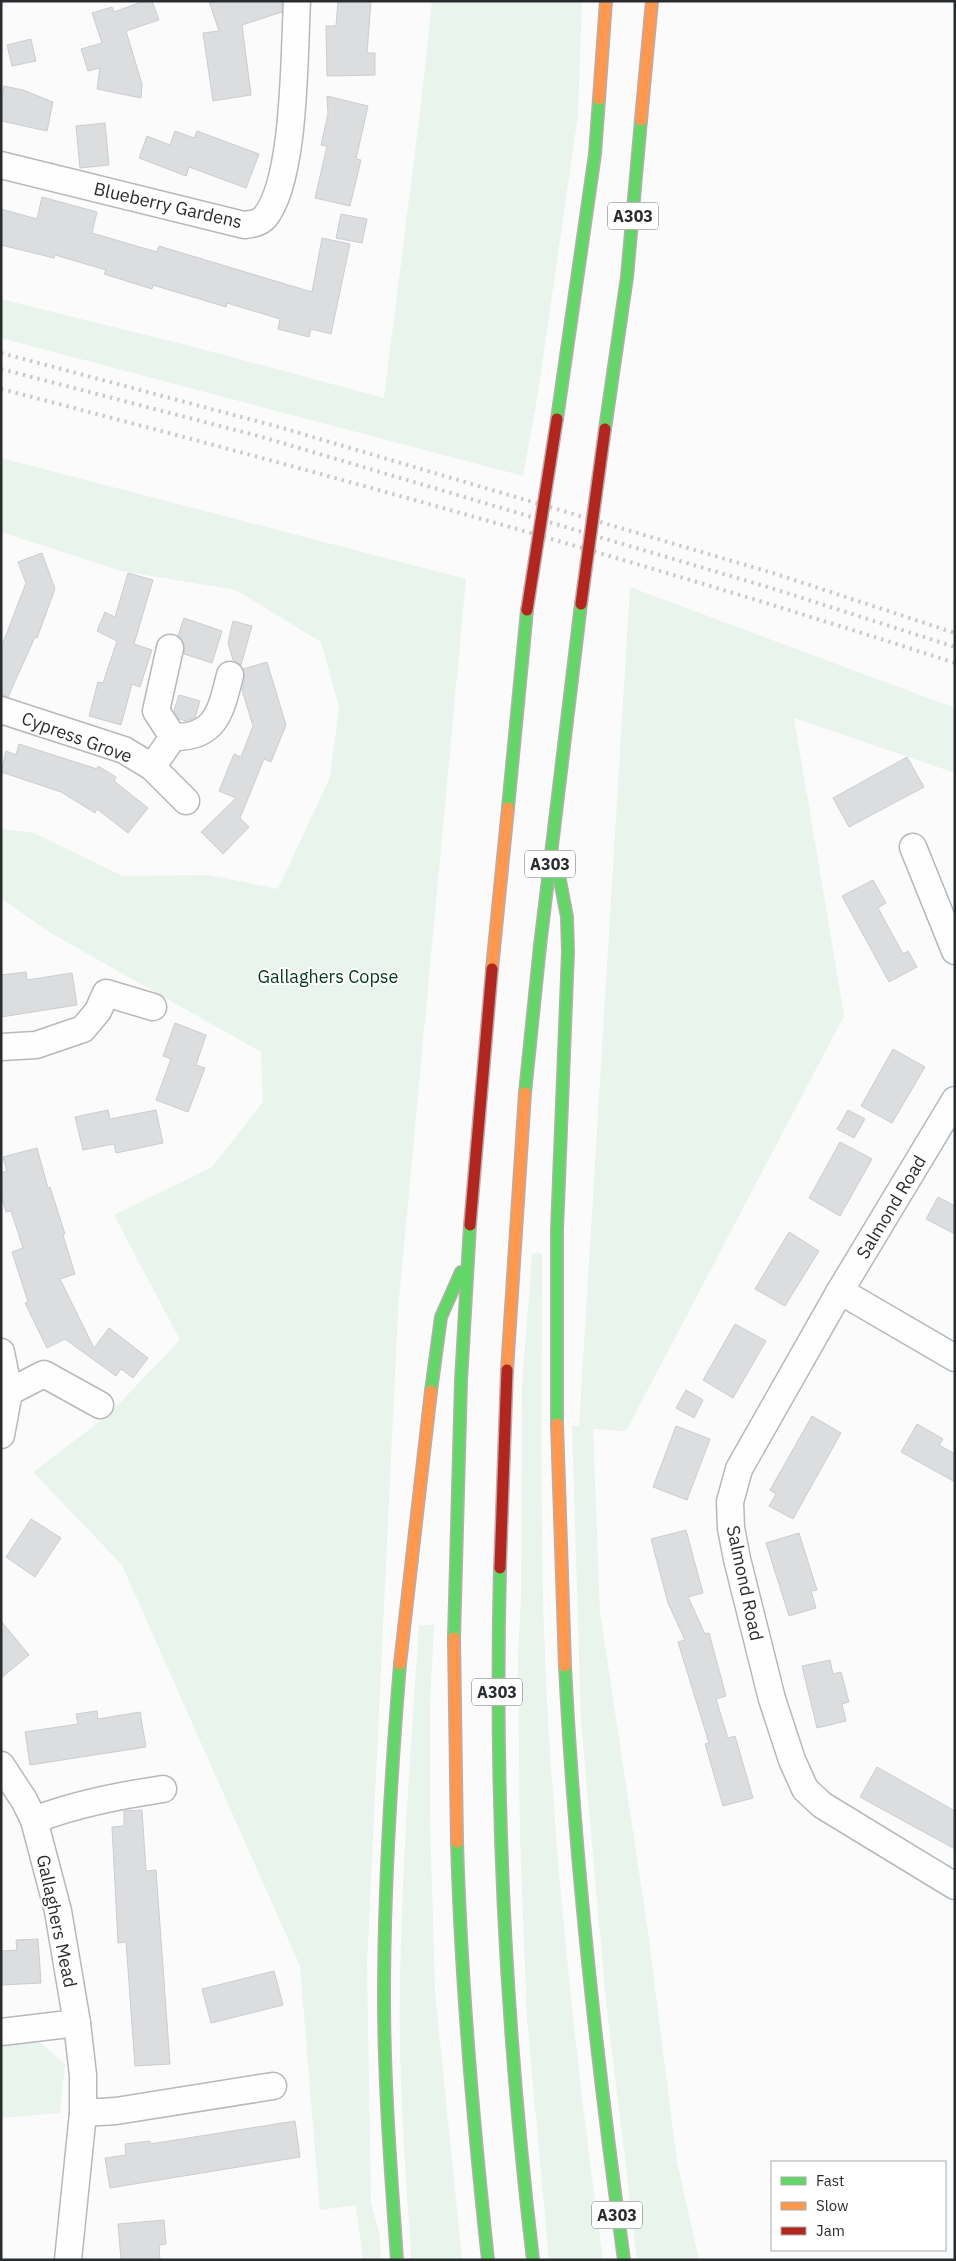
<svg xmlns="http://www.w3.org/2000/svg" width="956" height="2261" font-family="'IBM Plex Sans',sans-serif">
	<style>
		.green { fill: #e8f4ec }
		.building { fill: #dcdddf; stroke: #cbcdcf }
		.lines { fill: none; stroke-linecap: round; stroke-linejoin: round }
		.street-casing { stroke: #b7b8ba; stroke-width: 29 }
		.fast-casing { stroke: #b8acae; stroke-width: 14 }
		.slow-casing { stroke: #b8acae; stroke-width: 14 }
		.jam-casing { stroke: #b8acae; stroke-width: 14 }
		.street { stroke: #fefeff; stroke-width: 26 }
		.fast { stroke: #63d668; stroke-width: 11 }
		.slow { stroke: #ff974d; stroke-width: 11 }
		.jam { stroke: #b3261e; stroke-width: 11 }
		.rail { stroke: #cbcbcb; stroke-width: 4; stroke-dasharray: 2.5 5; stroke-linecap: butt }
		.jam-bridge-casing { stroke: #b8acae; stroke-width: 14; stroke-linecap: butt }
		.jam-bridge { stroke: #b3261e; stroke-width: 11 }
		.labels { text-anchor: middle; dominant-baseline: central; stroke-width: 4; stroke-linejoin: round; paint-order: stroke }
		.shield { fill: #fff; stroke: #696b6d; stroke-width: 1 }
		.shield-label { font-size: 16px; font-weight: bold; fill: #292c2f }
		.street-label { font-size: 18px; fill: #292c2f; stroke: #fff }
		.park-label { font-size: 18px; fill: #013a1d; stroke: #fff }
	</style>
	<rect width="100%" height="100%" fill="#fbfbfc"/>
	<!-- green -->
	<g class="green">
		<path d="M432 1H582L578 115 537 399 523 476 1 338V299L194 347 384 398 422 96Z"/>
		<path d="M1 458 466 579 398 1310 367 1964 371 2203 379 2232 381 2260H363L356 2205 320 2210 300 1966 122 1565 33 1472 107 1416 180 1340 114 1215 212 1167 263 1102 261 1052 49 932 1 898V829L34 833 123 876 208 875 278 889 330 777 339 707 321 642 236 590 121 571 1 532Z"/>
		<path d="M630 587 955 708V773L794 718 844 1016 626 1431 593 1429 600 1612 647 1925 677 2162 699 2260H637L606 2001 581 1721 572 1425 579 1427Z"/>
		<path d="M537 1252 542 1254C542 1410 539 1565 548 1720 559 1901 578 2081 603 2260H549L527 2019 520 1839 518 1661 521 1596 522 1386 532 1255Z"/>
		<path d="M419 1625H434L430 1706V1817L435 1992 462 2260H411V2253C405 2163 398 2073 400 1984 402 1864 411 1744 419 1625Z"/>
		<path d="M34 2037 65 2064 60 2113 1 2118V2042Z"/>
	</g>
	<!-- building -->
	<g class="building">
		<path d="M144 1H152L159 20 126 31 142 84 141 98 97 89 100 68 88 71 81 49 102 43 92 13 112 7 114 12Z"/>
		<path d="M209 1H282V12L242 25 251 95 213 101 203 33 219 31Z"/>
		<path d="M338 1H371L367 53H375V75L327 76 326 26H336Z"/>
		<path d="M31 39 36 61 12 66 7 45Z"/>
		<path d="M4 86 23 90 53 102 47 131 1 121V99Z"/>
		<path d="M327 96 368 106 356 159 361 160 350 206 315 198 327 146 321 145 328 114Z"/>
		<path d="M105 123 109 165 80 168 76 126Z"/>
		<path d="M175 131 194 138 197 131 259 154 246 188 189 167 186 176 139 158 147 136 170 145Z"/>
		<path d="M42 197 97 212 92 233 157 252 159 246 312 292 322 238 350 244 331 334 311 329 309 337 278 329 280 319 227 303 226 307 153 285 152 289 104 274 106 270 55 255 54 258 1 245V209L37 219Z"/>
		<path d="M341 214 367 219 362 243 336 238Z"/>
		<path d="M42 553 55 589 37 638 35 637 8 697 1 695V648L26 583 18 562Z"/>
		<path d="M128 573 153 580 134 644 152 650 140 687 132 684 121 725 89 716 98 682 103 683 117 641 97 631 105 612 115 617Z"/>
		<path d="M184 618 222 631 212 663 184 654V643L178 636Z"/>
		<path d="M233 621 252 626 241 665 233 660 228 643Z"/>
		<path d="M267 662 286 725 271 762 264 759 240 818 249 827 223 854 201 832 236 798 219 791 234 754 241 757 253 726 242 690 245 678 243 669Z"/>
		<path d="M179 695 200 701 195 718 185 721 179 719 174 711Z"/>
		<path d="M19 744 97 769 98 766 116 777 114 781 148 808 128 833 97 809 95 813 61 792 1 772 6 751 16 755Z"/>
		<path d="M907 757 924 787 849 827 833 798Z"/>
		<path d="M873 880 886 903 878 908 903 954 908 951 917 967 889 982 842 896Z"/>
		<path d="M26 972 27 980 72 973 77 1005 1 1017V975Z"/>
		<path d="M175 1023 206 1035 196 1065 205 1068 188 1112 156 1100 171 1059 163 1056Z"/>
		<path d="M893 1049 925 1067 892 1123 861 1106Z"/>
		<path d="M108 1110 110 1119 156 1110 163 1143 116 1153 114 1144 83 1150 75 1117Z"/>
		<path d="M848 1110 865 1119 854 1138 837 1129Z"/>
		<path d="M840 1142 872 1159 840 1216 809 1198Z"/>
		<path d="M37 1148 48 1188 50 1187 65 1234 63 1235 75 1274 60 1279 94 1348 109 1328 148 1358 133 1378 121 1369 116 1376 65 1339 47 1348 25 1303 28 1302 12 1252 23 1248 11 1211 6 1212 1 1195V1173L7 1171 3 1157Z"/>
		<path d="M938 1197 955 1206V1234L926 1219Z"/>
		<path d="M789 1232 819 1251 785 1306 755 1289Z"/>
		<path d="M735 1324 766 1341 733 1398 703 1380Z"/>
		<path d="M686 1390 703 1400 694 1418 676 1408Z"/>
		<path d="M812 1416 841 1433 793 1519 769 1506 776 1494 770 1490Z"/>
		<path d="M917 1424 943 1439 939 1445 955 1454V1482L901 1452Z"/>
		<path d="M676 1426 710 1439 687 1500 653 1487Z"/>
		<path d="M31 1519 61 1538 35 1577 6 1557Z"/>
		<path d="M686 1530 703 1593 688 1597 705 1634 709 1633 726 1696 716 1699 728 1738 735 1736 753 1798 723 1806 705 1744 709 1743 678 1642 685 1640 668 1603 651 1539Z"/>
		<path d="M799 1533 817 1590 811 1591 816 1608 789 1616 766 1543Z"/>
		<path d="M1 1621 29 1655 1 1678Z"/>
		<path d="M830 1660 833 1674 841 1672 849 1702 842 1704 846 1721 817 1728 802 1666Z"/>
		<path d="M97 1711 98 1719 140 1712 146 1747 30 1765 25 1732 78 1724 76 1714Z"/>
		<path d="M877 1767 955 1811V1849L860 1797Z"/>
		<path d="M142 1810 146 1871 156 1870 170 2064 135 2066 126 1942 118 1943 112 1827 124 1826V1811Z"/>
		<path d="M38 1939 41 1983 1 1985V1951L17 1950 16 1940Z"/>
		<path d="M274 1971 283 2005 211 2023 202 1989Z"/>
		<path d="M295 2121 300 2157 110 2188 105 2158 126 2155 125 2144 150 2141V2144Z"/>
		<path d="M164 2220 166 2244 159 2245 160 2260H121L118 2224Z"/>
	</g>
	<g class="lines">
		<!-- street casing -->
		<g class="street-casing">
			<g id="street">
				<path d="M1 165 244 225C252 224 260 223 265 217 296 179 294 52 297 1"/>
				<path d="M1 710 124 750 152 767 186 801"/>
				<path d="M173 737C216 738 221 711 230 675"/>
				<path d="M152 767 173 737 156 711 170 648"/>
				<path d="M913 847 955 951"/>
				<path d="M1 1047 36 1045 83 1029 98 1011 106 993 153 1007"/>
				<path d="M955 1100 840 1291 739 1469 730 1502 731 1528 737 1559 772 1699 792 1760 805 1789 822 1805 955 1886"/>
				<path d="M840 1291 955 1358"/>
				<path d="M1 1352 9 1392 1 1435"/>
				<path d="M9 1392 44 1374 100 1405"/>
				<path d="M1 1765 24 1800 34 1820 58 1911 77 2023 83 2075V2113L68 2260"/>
				<path d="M34 1820C76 1804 118 1796 163 1789"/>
				<path d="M1 2032 77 2023"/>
				<path d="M83 2113 116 2111 273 2086"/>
			</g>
		</g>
		<!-- fast casing -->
		<g class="fast-casing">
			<g id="fast">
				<path d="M557 419 595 154 599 99"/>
				<path d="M605 429 627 277 641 120"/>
				<path d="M508 808 527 610"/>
				<path d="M525 1093 540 946 581 604"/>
				<path d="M431 1391 441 1317 461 1272"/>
				<path d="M557 1424V1230L568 952 567 917 558 870"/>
				<path d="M500 1568C494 1800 506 2030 533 2260"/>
				<path d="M454 1638 461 1381 470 1225"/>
				<path d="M565 1666C575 1865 597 2063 624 2260"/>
				<path d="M457 1842C461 1982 473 2121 488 2260"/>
				<path d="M397 2260C391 2172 384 2084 384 1996 384 1885 391 1775 400 1664"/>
			</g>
		</g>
		<!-- slow casing -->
		<g class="slow-casing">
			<g id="slow">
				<path d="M599 99 606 1"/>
				<path d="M641 120 652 1"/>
				<path d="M492 969 508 808"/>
				<path d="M507 1370 525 1093"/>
				<path d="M557 1424 565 1666"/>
				<path d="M454 1638 457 1842"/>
				<path d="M400 1664 431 1391"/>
			</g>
		</g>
		<!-- jam casing -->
		<g class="jam-casing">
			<g id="jam">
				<path d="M470 1225 492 969"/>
				<path d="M500 1568 507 1370"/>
			</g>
		</g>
		<!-- street -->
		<use href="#street" class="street"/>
		<!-- fast -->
		<use href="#fast" class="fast"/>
		<!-- slow -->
		<use href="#slow" class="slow"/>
		<!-- jam -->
		<use href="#jam" class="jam"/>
		<!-- rail -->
		<g class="rail">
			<path d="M1 353 279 427 776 574 955 633"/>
			<path d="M1 369 262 437 771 588 955 647"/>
			<path d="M1 389C321 472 640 560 955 663"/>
		</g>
		<!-- jam-bridge casing -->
		<g class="jam-bridge-casing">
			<g id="jam-bridge">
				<path d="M581 604 605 429"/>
				<path d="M527 610 557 419"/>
			</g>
		</g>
		<!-- jam-bridge -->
		<use href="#jam-bridge" class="jam-bridge"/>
	</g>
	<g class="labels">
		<!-- shield labels -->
		<g class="shield">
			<rect x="608" y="202.5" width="50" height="27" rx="4"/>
			<rect x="525" y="850.5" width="50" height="27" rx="4"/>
			<rect x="472" y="1678.5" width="50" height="27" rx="4"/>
			<rect x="592" y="2201.5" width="50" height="27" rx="4"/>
		</g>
		<g class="shield-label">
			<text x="633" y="216">A303</text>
			<text x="550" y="864">A303</text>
			<text x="497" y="1692">A303</text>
			<text x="617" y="2215">A303</text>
		</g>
		<!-- street labels -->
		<g class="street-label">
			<text transform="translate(168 205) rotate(13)">Blueberry Gardens</text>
			<text transform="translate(77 737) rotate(20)">Cypress Grove</text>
			<text transform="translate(891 1207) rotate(-59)">Salmond Road</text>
			<text transform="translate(745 1583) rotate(78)">Salmond Road</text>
			<text transform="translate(57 1921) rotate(78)">Gallaghers Mead</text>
		</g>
		<!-- park labels -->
		<g class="park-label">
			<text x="328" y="976">Gallaghers Copse</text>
		</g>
	</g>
	<!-- border -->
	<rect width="956" height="2261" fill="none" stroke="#292c2f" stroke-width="5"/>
	<!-- legend -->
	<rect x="771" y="2161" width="175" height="90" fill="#ffffff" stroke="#a9abac"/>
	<rect x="781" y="2177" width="25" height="8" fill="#63d668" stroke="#a9abac"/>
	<text x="816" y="2186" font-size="15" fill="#292c2f">Fast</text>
	<rect x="781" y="2202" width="25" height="8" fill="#ff974d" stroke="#a9abac"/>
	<text x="816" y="2211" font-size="15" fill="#292c2f">Slow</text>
	<rect x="781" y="2227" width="25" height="8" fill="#b3261e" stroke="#a9abac"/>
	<text x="816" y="2236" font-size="15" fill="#292c2f">Jam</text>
</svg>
